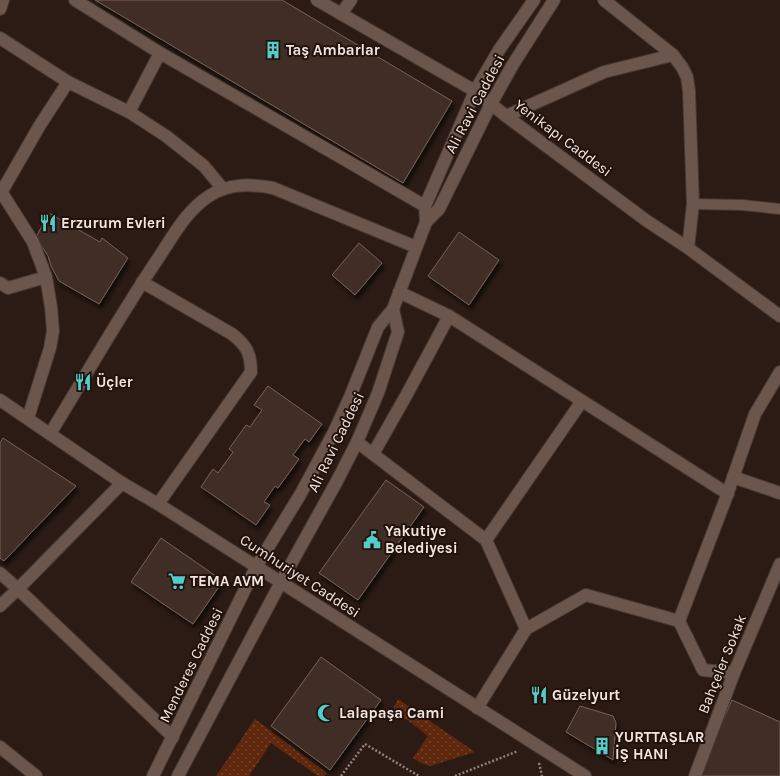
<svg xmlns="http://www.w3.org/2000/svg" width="780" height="776" font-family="Karla,sans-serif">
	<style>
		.grass { fill: url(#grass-dots) }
		.building { fill: #402e26; stroke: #766158; filter: url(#shadow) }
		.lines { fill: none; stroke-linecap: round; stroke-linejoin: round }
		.lane-casing { stroke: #453733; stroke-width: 12 }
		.street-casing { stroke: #453733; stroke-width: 14 }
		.secondary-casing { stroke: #453733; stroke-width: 14 }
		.path { stroke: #8f807a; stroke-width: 2.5; stroke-dasharray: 2 2; stroke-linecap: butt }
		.lane { stroke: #6b564e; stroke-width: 10 }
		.street { stroke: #6b564e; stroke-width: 12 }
		.secondary { stroke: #6b564e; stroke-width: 12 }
		.labels { text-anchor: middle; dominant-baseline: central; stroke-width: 4; stroke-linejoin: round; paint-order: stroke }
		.poi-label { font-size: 15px; font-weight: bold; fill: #f2e5e0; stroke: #22120b; text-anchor: start }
		.street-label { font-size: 15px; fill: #f2e5e0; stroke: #22120b }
	</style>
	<defs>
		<pattern id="grass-dots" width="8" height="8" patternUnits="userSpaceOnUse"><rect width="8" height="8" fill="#5f280c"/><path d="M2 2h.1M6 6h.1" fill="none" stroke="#76472f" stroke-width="1.8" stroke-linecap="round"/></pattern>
		<filter id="shadow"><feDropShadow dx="2.5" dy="4.5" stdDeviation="2" flood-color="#0009"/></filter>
	</defs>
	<rect width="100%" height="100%" fill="#2c1b14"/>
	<!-- grass -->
	<g class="grass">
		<path d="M398 699 475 752 430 766 421 763 413 758 428 736 393 709Z"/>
		<path d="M255 719 327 773 324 776H318L271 743 249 776H216Z"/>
	</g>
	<!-- building -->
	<g class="building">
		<path d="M95 0H282L452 101 403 183Z"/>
		<path d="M49 213 100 242 102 238 128 258 99 304 59 281 51 266 48 256 36 237Z"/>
		<path d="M459 232 499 260 469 305 428 276Z"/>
		<path d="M359 243 382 263 355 295 332 275Z"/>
		<path d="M268 386 322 424 309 442 305 439 293 455 299 459 278 488 275 486 264 502 270 505 256 525 201 487 213 469 218 473 233 452 229 449 246 425 250 427 262 410 254 405Z"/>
		<path d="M3 438 76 486 4 561 0 558V443Z"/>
		<path d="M386 480 424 507 358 600 319 573Z"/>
		<path d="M161 538 223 581 193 624 131 582Z"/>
		<path d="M321 657 381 700 330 770 271 726Z"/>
		<path d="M732 700 780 722V776H698Z"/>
		<path d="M580 706 613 716 616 723 613 760 566 732Z"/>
	</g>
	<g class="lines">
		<!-- lane casing -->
		<g class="lane-casing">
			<path id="lane" d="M693 204 742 205 780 209"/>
		</g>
		<!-- street casing -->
		<g class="street-casing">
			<g id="street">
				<path d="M75 0 160 53 425 206"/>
				<path d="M604 0 673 55 682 67 687 77 689 91 693 204 688 248"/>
				<path d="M0 9 3 0"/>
				<path d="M341 14 351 0"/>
				<path d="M0 38 68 82 129 112 166 136 204 166 223 189"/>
				<path d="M129 112 160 53"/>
				<path d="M506 116 604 72 673 55"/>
				<path d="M0 190 33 242 46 277 51 307 53 331 50 348 28 418"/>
				<path d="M2 191 40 125 68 82"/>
				<path d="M142 282 232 334C246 345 251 353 251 372L158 504"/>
				<path d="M0 283 8 288 46 277"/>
				<path d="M399 292 449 316 728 494"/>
				<path d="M50 434C86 375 120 315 159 257 173 236 186 211 209 196 229 183 251 184 273 188L416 247"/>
				<path d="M357 442 486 540"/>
				<path d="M373 454 407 394 449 316"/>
				<path d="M733 477 780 493"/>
				<path d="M122 483 18 589 173 737"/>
				<path d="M0 573 18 589 0 606"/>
				<path d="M526 629 486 540 582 401"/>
				<path d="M734 673 703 670 679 621 726 498 755 414 780 372"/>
				<path d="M477 708 526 629 586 595 679 621"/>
				<path d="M0 747 36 776"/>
				<path d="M695 776 734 673 780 564"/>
			</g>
		</g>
		<!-- secondary casing -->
		<g class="secondary-casing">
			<g id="secondary">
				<path d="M317 0 475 91 506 116 647 221 688 248 780 316"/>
				<path d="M426 222 439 209 491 104 512 66 554 0"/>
				<path d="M0 400 122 483 158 504 585 776"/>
				<path d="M153 776 256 567 300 495 334 432 350 397 378 327 393 309 426 222 425 206 475 91 499 50 534 0"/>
				<path d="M178 776 281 582 337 481 357 442 378 393 398 332 393 309"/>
			</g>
		</g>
		<!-- path -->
		<g class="path">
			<path d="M539 763 542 776"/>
			<path d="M341 776 365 744 419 776"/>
			<path d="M455 776 518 751"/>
		</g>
		<!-- lane -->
		<use href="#lane" class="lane"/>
		<!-- street -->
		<use href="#street" class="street"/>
		<!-- secondary -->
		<use href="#secondary" class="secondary"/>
	</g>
	<!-- icons -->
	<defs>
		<g id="building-bare" transform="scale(1.38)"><path d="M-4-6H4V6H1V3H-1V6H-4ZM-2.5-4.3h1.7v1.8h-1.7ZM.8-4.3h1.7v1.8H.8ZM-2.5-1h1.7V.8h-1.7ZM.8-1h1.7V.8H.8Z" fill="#52cdcc" stroke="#22120b" stroke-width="2.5" paint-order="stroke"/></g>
		<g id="restaurant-bare" transform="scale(1.38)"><path d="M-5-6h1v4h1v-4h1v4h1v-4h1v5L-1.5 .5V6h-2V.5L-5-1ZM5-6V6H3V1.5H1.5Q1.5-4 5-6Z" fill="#52cdcc" stroke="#22120b" stroke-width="2.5" paint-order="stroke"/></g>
		<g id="civic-bare" transform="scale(1.38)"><path d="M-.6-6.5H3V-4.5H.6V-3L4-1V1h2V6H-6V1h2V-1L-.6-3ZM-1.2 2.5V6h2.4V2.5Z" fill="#52cdcc" stroke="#22120b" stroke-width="2.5" paint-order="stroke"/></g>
		<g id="supermarket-bare" transform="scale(1.38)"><path d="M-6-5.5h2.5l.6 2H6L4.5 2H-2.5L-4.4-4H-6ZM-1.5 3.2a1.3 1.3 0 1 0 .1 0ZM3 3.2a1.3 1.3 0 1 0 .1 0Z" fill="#52cdcc" stroke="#22120b" stroke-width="2.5" paint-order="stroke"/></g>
		<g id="mosque-bare" transform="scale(1.38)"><path d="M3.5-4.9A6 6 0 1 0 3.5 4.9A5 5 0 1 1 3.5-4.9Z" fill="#52cdcc" stroke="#22120b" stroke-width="2.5" paint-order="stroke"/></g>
	</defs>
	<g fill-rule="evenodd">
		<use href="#building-bare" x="273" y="50"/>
		<use href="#restaurant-bare" x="48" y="223"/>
		<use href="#restaurant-bare" x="83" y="382"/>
		<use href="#civic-bare" x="372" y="540"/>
		<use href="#supermarket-bare" x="177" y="581"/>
		<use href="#restaurant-bare" x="539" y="695"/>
		<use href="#mosque-bare" x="326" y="713"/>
		<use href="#building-bare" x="602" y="746"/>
	</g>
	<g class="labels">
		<!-- poi labels -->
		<g class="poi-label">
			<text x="286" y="50">Taş Ambarlar</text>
			<text x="61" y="223">Erzurum Evleri</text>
			<text x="96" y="382">Üçler</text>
			<text x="385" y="531">Yakutiye<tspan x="385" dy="17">Belediyesi</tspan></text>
			<text x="190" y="581">TEMA AVM</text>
			<text x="552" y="695">Güzelyurt</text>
			<text x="339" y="713">Lalapaşa Cami</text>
			<text x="615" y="737">YURTTAŞLAR<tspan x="615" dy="17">İŞ HANI</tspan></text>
		</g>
		<!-- street labels -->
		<g class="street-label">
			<text transform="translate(475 104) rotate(-62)">Ali Ravi Caddesi</text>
			<text transform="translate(563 138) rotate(37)">Yenikapı Caddesi</text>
			<text transform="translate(336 442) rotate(-64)">Ali Ravi Caddesi</text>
			<text transform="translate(300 576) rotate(33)">Cumhuriyet Caddesi</text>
			<text transform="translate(722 664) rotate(-68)">Bahçeler Sokak</text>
			<text transform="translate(191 665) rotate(-64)">Menderes Caddesi</text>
		</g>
	</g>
</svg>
